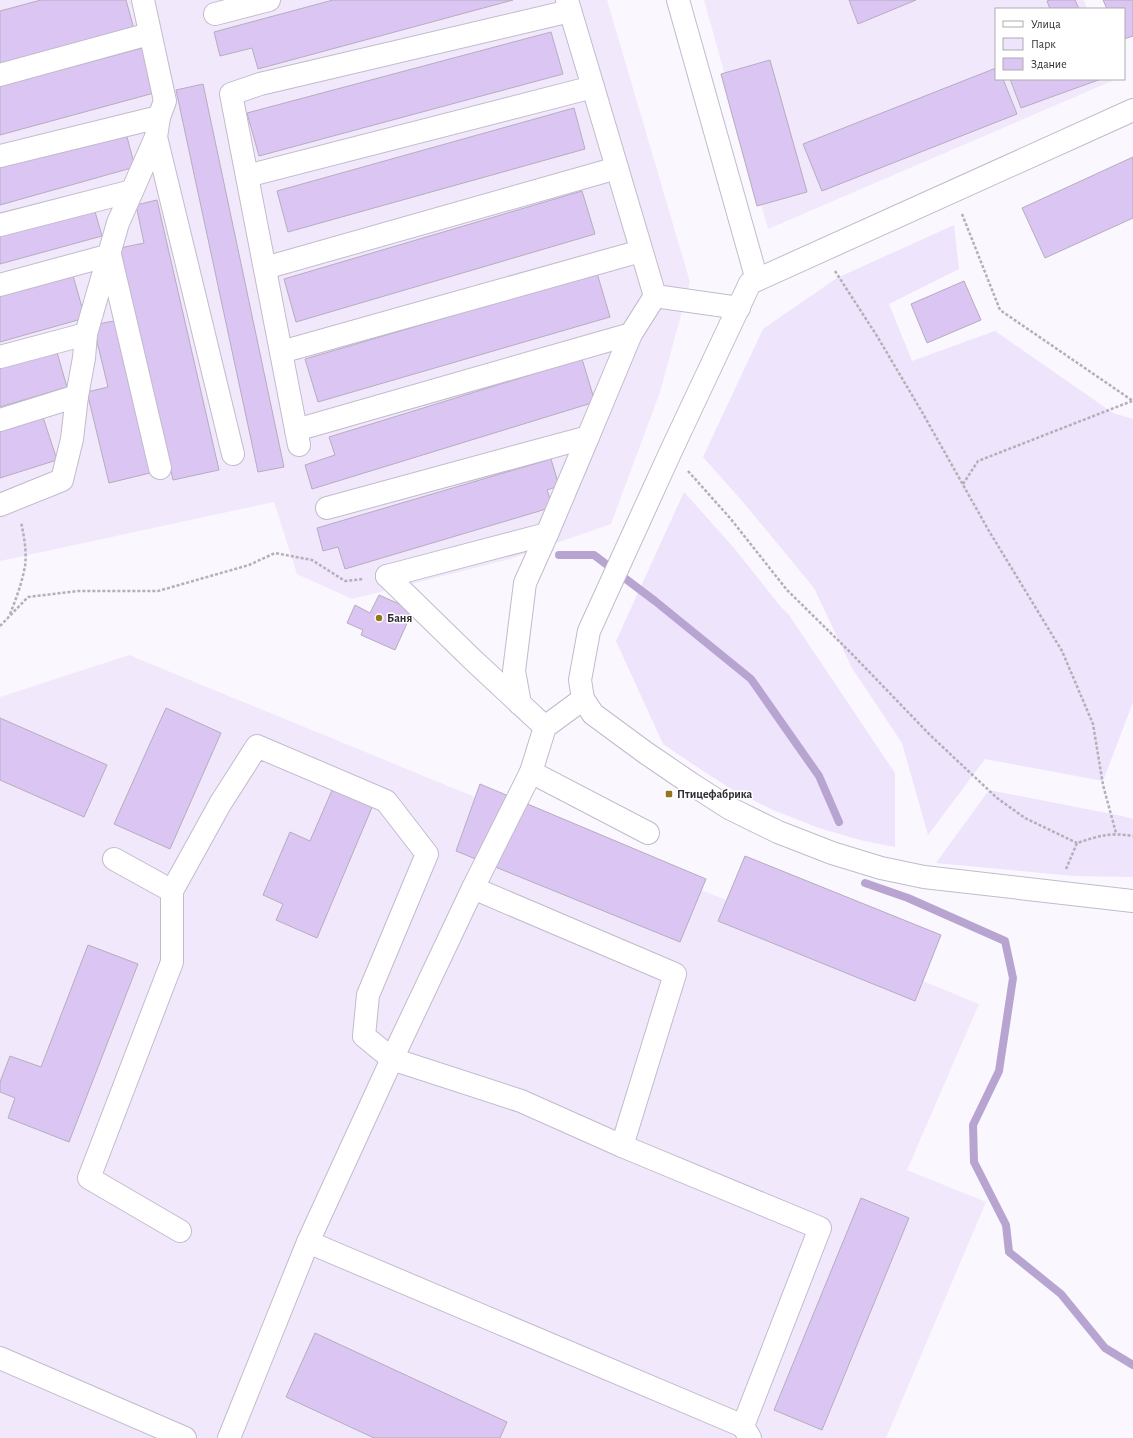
<svg xmlns="http://www.w3.org/2000/svg" width="1133" height="1438" font-family="'Alegreya Sans',sans-serif">
	<style>
		.built { fill: #f1e8fc }
		.green { fill: #eee4fb }
		.lines { fill: none; stroke-linecap: round; stroke-linejoin: round }
		.stream { stroke: #b8a4d0; stroke-width: 8 }
		.building { fill: #dac5f3; stroke: #b5adbe }
		.minor-casing { stroke: #c2bbcc; stroke-width: 24 }
		.path { stroke: #b3b0b7; stroke-width: 2.5; stroke-dasharray: 3 2; stroke-linecap: butt }
		.minor { stroke: #fff; stroke-width: 22 }
		.poi-dot { fill: #94761d; stroke: #fff; stroke-width: 1.5 }
		.labels { text-anchor: middle; dominant-baseline: central; stroke-width: 3; stroke-linejoin: round; paint-order: stroke }
		.poi-label { font-size: 12px; font-weight: bold; fill: #322f36; stroke: #fff; text-anchor: start }
	</style>
	<rect width="100%" height="100%" fill="#faf7fe"/>
	<!-- built -->
	<g class="built">
		<path d="M0 0H607L690 282 660 392 611 524 510 559 352 599 297 574 274 502 0 561Z"/>
		<path d="M704 0H1084L1087 9H996V79H1111L1112 81 768 229Z"/>
		<path d="M129 655 979 1004 907 1170 986 1202 886 1438H0V697Z"/>
	</g>
	<!-- green -->
	<g class="green">
		<path d="M954 225 959 269 889 304 912 361 995 331 1113 413 1133 419V702L1103 781 985 759 928 835 902 743 852 668 814 588 743 502 703 457 763 329 837 278Z"/>
		<path d="M684 492 734 548 781 607 789 615 895 773V847L860 840 819 828 773 810 733 790 700 769 663 744 616 641Z"/>
		<path d="M989 790 1122 816 1133 819V877L1073 876 936 863Z"/>
	</g>
	<g class="lines">
		<!-- stream -->
		<g class="stream">
			<path d="M559 555H594L655 601 751 679 819 776 839 822"/>
			<path d="M865 883 908 898 1005 941 1013 978 999 1071 973 1125 974 1162 1006 1225 1009 1252 1061 1294 1105 1348 1133 1365"/>
		</g>
	</g>
	<!-- building -->
	<g class="building">
		<path d="M41 0H126L134 29 0 66V11Z"/>
		<path d="M333 0H513L258 69 252 48 220 56 214 32Z"/>
		<path d="M849 0H916L858 24Z"/>
		<path d="M1050 0H1075L1079 9H1050L1047 1Z"/>
		<path d="M1103 0H1133V36L1124 39V9H1107Z"/>
		<path d="M551 32 563 74 259 156 247 113Z"/>
		<path d="M142 48 154 93 0 135V86Z"/>
		<path d="M770 60 807 192 757 206 721 74Z"/>
		<path d="M996 68V79H1003L1017 114 822 191 803 144Z"/>
		<path d="M1010 79H1101L1021 108Z"/>
		<path d="M203 84 284 467 258 472 176 90Z"/>
		<path d="M574 108 585 149 288 232 277 191Z"/>
		<path d="M125 129 135 167 0 205V164Z"/>
		<path d="M1133 157V218L1045 258 1022 208Z"/>
		<path d="M582 191 595 234 296 322 284 279Z"/>
		<path d="M157 200 219 470 173 480 120 248 144 243 136 205Z"/>
		<path d="M94 208 102 236 0 264V234Z"/>
		<path d="M72 272 85 318 0 342V292Z"/>
		<path d="M597 273 610 317 318 402 305 359Z"/>
		<path d="M964 281 981 320 927 343 911 304Z"/>
		<path d="M114 321 150 473 109 483 87 392 108 387 93 325Z"/>
		<path d="M56 349 67 387 0 407V366Z"/>
		<path d="M582 359 595 402 312 489 305 465 335 455 329 437Z"/>
		<path d="M43 417 57 460 0 478V431Z"/>
		<path d="M551 459 559 486 547 490 553 507 345 569 338 547 323 551 317 528Z"/>
		<path d="M379 595 413 610 395 650 361 635 363 630 347 623 355 605 370 613Z"/>
		<path d="M166 708 221 733 170 849 114 824Z"/>
		<path d="M0 718 107 765 84 817 0 780Z"/>
		<path d="M480 784 706 879 680 942 456 851Z"/>
		<path d="M333 788 373 805 317 938 276 920 283 904 263 895 290 832 310 841Z"/>
		<path d="M745 856 941 935 915 1001 718 921Z"/>
		<path d="M88 945 138 964 69 1142 8 1118 15 1098 0 1092V1082L10 1056 41 1067Z"/>
		<path d="M861 1198 909 1218 822 1430 774 1410Z"/>
		<path d="M315 1333 507 1422 500 1438H374L286 1397Z"/>
	</g>
	<g class="lines">
		<!-- minor casing -->
		<g class="minor-casing">
			<g id="minor">
				<path d="M567 0 593 87 655 296 739 308"/>
				<path d="M678 0 757 280"/>
				<path d="M215 14 269 0"/>
				<path d="M0 75 149 34"/>
				<path d="M1133 110 750 283 671 451 589 631 580 680 583 699 593 714 646 753 690 783 729 808 778 832 832 853 881 868 924 877 1133 901"/>
				<path d="M156 137 233 454"/>
				<path d="M0 156 159 117"/>
				<path d="M247 176 593 87"/>
				<path d="M0 225 132 191"/>
				<path d="M265 268 617 168"/>
				<path d="M0 285 110 255 160 468"/>
				<path d="M281 352 641 251"/>
				<path d="M0 357 86 334"/>
				<path d="M0 420 77 396"/>
				<path d="M296 430 631 334"/>
				<path d="M299 445 231 94 260 84 570 11"/>
				<path d="M0 505 62 480 72 439 77 396 84 358 86 334 118 223 156 137 159 117 165 101 143 0"/>
				<path d="M327 508 588 437 631 334 655 296"/>
				<path d="M387 576 472 659 545 727"/>
				<path d="M387 576 547 534"/>
				<path d="M583 699 545 727 531 772 648 833"/>
				<path d="M520 704 514 671 525 583 547 534 588 437"/>
				<path d="M114 859 172 891V962L89 1178 180 1231"/>
				<path d="M473 888 531 772"/>
				<path d="M172 891 220 804 257 746 386 801 427 854 368 995 364 1036 392 1059 473 888 675 974 622 1146 820 1228 743 1426 750 1438"/>
				<path d="M308 1242 392 1059 521 1101 622 1146"/>
				<path d="M0 1358 185 1438"/>
				<path d="M229 1438 308 1242 743 1426"/>
			</g>
		</g>
		<!-- path -->
		<g class="path">
			<path d="M962 214 1000 310 1133 401"/>
			<path d="M835 271 877 336 922 412 989 531 1062 651 1093 724 1103 785 1116 833"/>
			<path d="M688 471 730 518 787 590 852 654 930 735 997 798 1025 818 1077 843"/>
			<path d="M963 484 978 461 1132 401"/>
			<path d="M10 614C16 599 22 583 25 566 27 552 24 536 21 522"/>
			<path d="M0 626 28 597 78 591H158L249 565 275 553 312 560 345 581 363 579"/>
			<path d="M1066 869 1077 843C1099 836 1109 832 1133 836"/>
		</g>
		<!-- minor -->
		<use href="#minor" class="minor"/>
	</g>
	<!-- markers -->
	<g class="poi-dot">
		<circle cx="379" cy="618" r="4"/>
		<rect x="665" y="790" width="8" height="8" rx="2"/>
	</g>
	<g class="labels">
		<!-- poi labels -->
		<g class="poi-label">
			<text x="387" y="618">Баня</text>
			<text x="677" y="794">Птицефабрика</text>
		</g>
	</g>
	<!-- legend -->
	<rect x="995" y="8" width="130" height="72" fill="#ffffff" stroke="#adacaf"/>
	<rect x="1003" y="21" width="20" height="6" fill="#ffffff" stroke="#adacaf"/>
	<text x="1031" y="28" font-size="12" fill="#322f36">Улица</text>
	<rect x="1003" y="38" width="20" height="12" fill="#eee4fb" stroke="#adacaf"/>
	<text x="1031" y="48" font-size="12" fill="#322f36">Парк</text>
	<rect x="1003" y="58" width="20" height="12" fill="#dac5f3" stroke="#adacaf"/>
	<text x="1031" y="68" font-size="12" fill="#322f36">Здание</text>
</svg>
